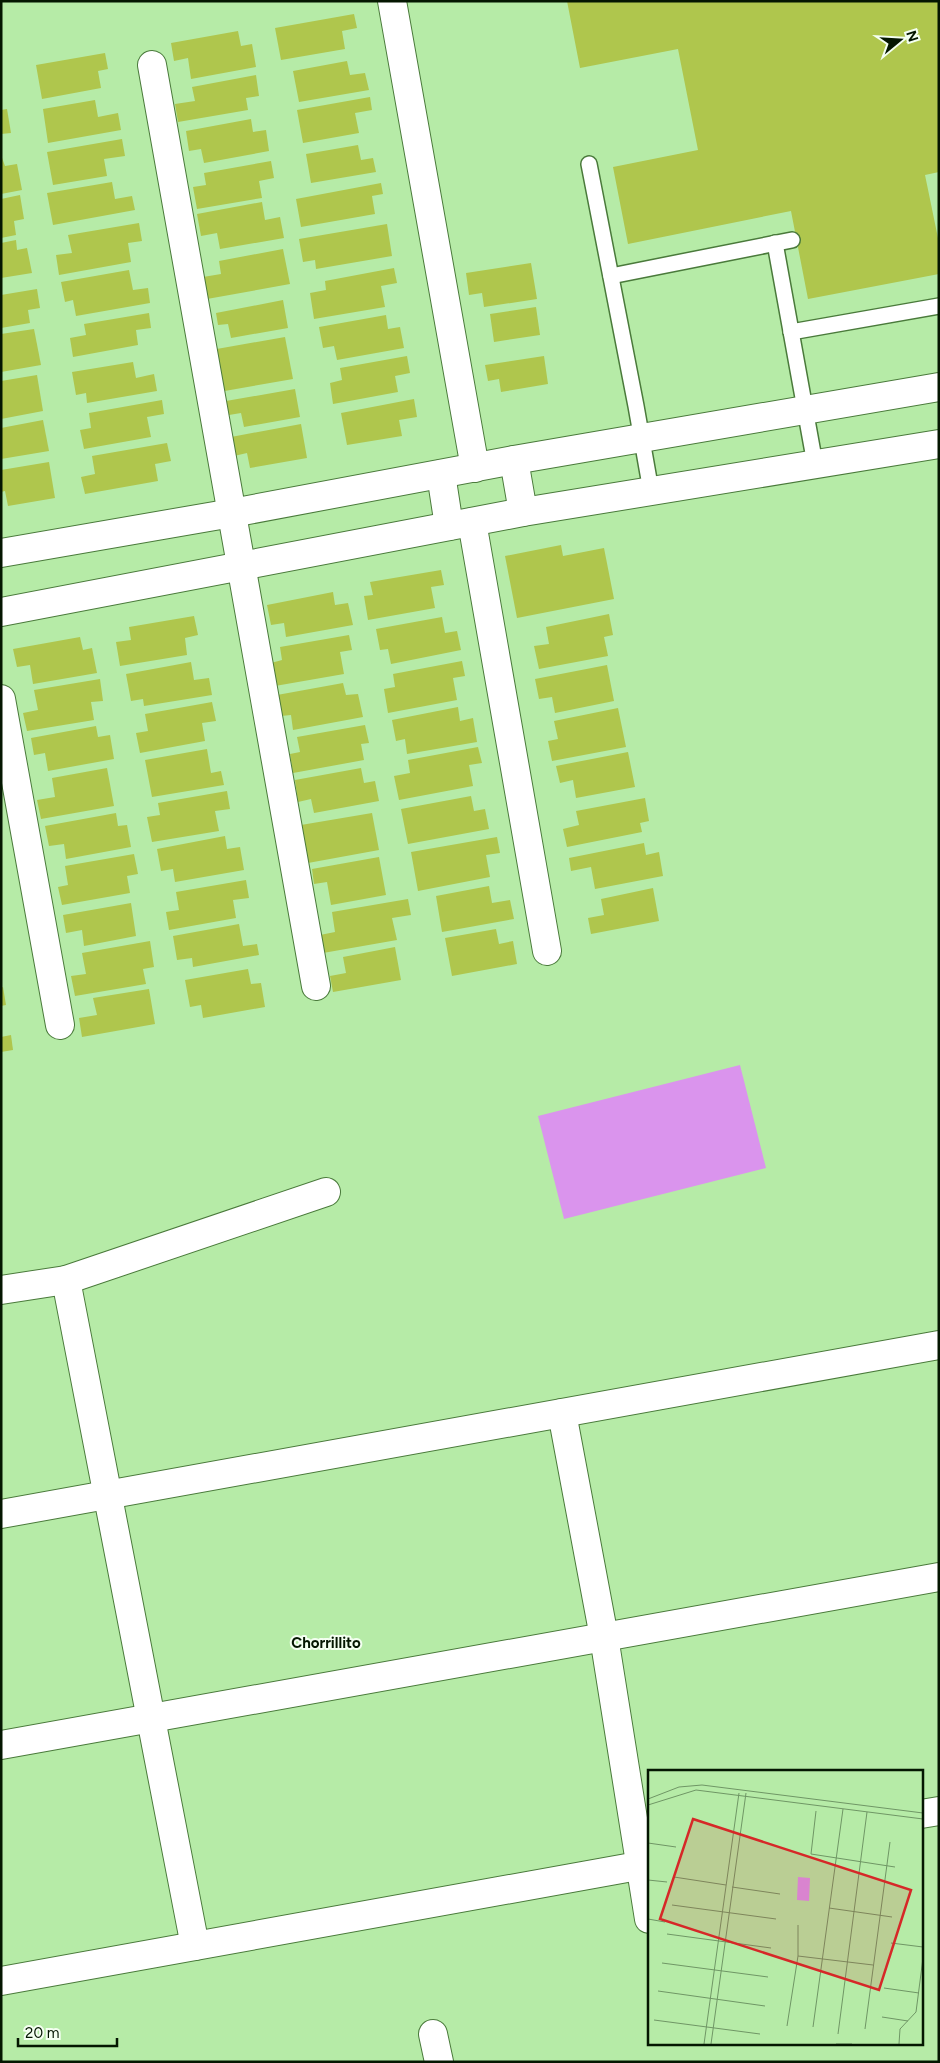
<svg xmlns="http://www.w3.org/2000/svg" width="940" height="2063" font-family="Figtree,sans-serif">
	<style>
		.green { fill: #da94ed }
		.building { fill: #afc64d }
		.lines { fill: none; stroke-linecap: round; stroke-linejoin: round }
		.service-casing { stroke: #4a7a3b; stroke-width: 18 }
		.minor-casing { stroke: #4a7a3b; stroke-width: 30 }
		.service { stroke: #fff; stroke-width: 15 }
		.minor { stroke: #fff; stroke-width: 28 }
		.labels { text-anchor: middle; dominant-baseline: central; stroke-width: 4; stroke-linejoin: round; paint-order: stroke }
		.neighbourhood-label { font-size: 15px; font-weight: bold; fill: #041601; stroke: #f4fff1 }
		.inset-road { fill: none; stroke: #6f9665; stroke-width: 1 }
		.view { fill: #d62828; fill-opacity: 0.15; stroke: #d62828; stroke-width: 2.5 }
		.inset-edge { fill: none; stroke: #041601; stroke-width: 2.5 }
	</style>
	<rect width="100%" height="100%" fill="#b6eba7"/>
	<!-- green -->
	<path class="green" d="M740 1065 766 1168 564 1219 538 1116Z"/>
	<!-- building -->
	<g class="building">
		<path d="M567 1H939V172L925 175 939 243V274L808 299 791 211 628 244 613 167 698 150 678 49 580 68Z"/>
		<path d="M354 14 357 28 342 31 345 49 281 60 275 28Z"/>
		<path d="M238 31 241 46 252 44 256 67 191 79 188 58 174 61 171 43Z"/>
		<path d="M105 53 108 69 98 71 101 88 42 99 36 65Z"/>
		<path d="M347 61 350 75 365 73 369 90 299 102 293 71Z"/>
		<path d="M256 75 259 96 246 98 248 110 178 122 175 104 195 101 192 87Z"/>
		<path d="M370 97 372 110 355 113 359 133 303 143 297 110Z"/>
		<path d="M95 100 98 117 118 113 121 130 48 143 43 109Z"/>
		<path d="M7 109 11 133 1 134V110Z"/>
		<path d="M251 119 253 132 266 130 269 151 204 163 201 149 189 151 186 131Z"/>
		<path d="M122 139 125 156 104 159 107 176 53 185 47 152Z"/>
		<path d="M358 145 361 160 373 158 376 172 311 183 306 154Z"/>
		<path d="M1 155 5 166 17 164 22 190 1 194Z"/>
		<path d="M271 161 274 178 259 181 262 198 197 209 193 187 206 185 204 173Z"/>
		<path d="M112 182 115 199 132 196 135 210 53 225 47 193Z"/>
		<path d="M381 183 383 194 372 196 375 214 301 227 296 199Z"/>
		<path d="M20 195 24 219 14 221 16 235 1 238V199Z"/>
		<path d="M262 202 265 220 280 217 284 238 220 249 217 233 201 236 197 214Z"/>
		<path d="M139 223 142 241 128 243 131 262 59 275 56 255 72 253 68 235Z"/>
		<path d="M387 224 392 256 316 269 315 260 303 262 299 239Z"/>
		<path d="M16 240 17 250 27 248 32 273 1 278V243Z"/>
		<path d="M283 249 290 284 207 299 203 277 221 274 219 261Z"/>
		<path d="M531 263 537 299 484 307 482 293 469 295 466 273Z"/>
		<path d="M394 268 397 283 381 286 385 307 314 319 310 293 326 290 325 281Z"/>
		<path d="M129 270 133 290 148 288 150 303 76 316 73 300 65 302 61 282Z"/>
		<path d="M37 289 40 308 28 310 30 323 1 328V295Z"/>
		<path d="M283 300 288 328 231 338 228 324 218 325 216 313Z"/>
		<path d="M536 307 540 335 494 342 490 314Z"/>
		<path d="M149 313 151 328 136 330 138 345 73 357 70 338 86 335 84 324Z"/>
		<path d="M386 315 388 329 400 327 404 348 337 360 334 346 323 348 319 327Z"/>
		<path d="M34 329 41 365 1 372V334Z"/>
		<path d="M285 337 293 379 219 392 211 350Z"/>
		<path d="M407 356 410 373 395 376 398 392 333 404 330 383 342 380 340 368Z"/>
		<path d="M544 356 548 384 501 392 499 379 488 381 485 365Z"/>
		<path d="M133 362 136 378 154 374 157 391 87 403 86 393 76 395 72 372Z"/>
		<path d="M37 375 43 411 1 419V381Z"/>
		<path d="M295 389 300 417 244 427 241 413 229 415 226 401Z"/>
		<path d="M414 399 417 417 399 420 402 436 347 445 341 413Z"/>
		<path d="M162 400 164 414 147 417 151 437 84 449 80 430 91 428 89 413Z"/>
		<path d="M43 420 49 451 1 459V428Z"/>
		<path d="M301 424 307 458 250 468 247 453 234 456 231 437Z"/>
		<path d="M167 443 171 461 155 464 158 481 85 494 81 477 95 474 92 456Z"/>
		<path d="M49 462 55 498 8 506 5 491 1 492V470Z"/>
		<path d="M561 545 563 556 604 548 614 599 517 618 505 556Z"/>
		<path d="M441 570 444 585 431 587 435 608 368 620 364 596 373 595 370 582Z"/>
		<path d="M333 592 335 605 348 603 353 625 286 637 284 623 271 625 267 605Z"/>
		<path d="M609 614 613 635 604 637 608 656 539 669 534 646 549 644 546 627Z"/>
		<path d="M194 616 198 635 185 638 187 655 120 666 116 642 131 640 129 627Z"/>
		<path d="M442 617 445 633 457 631 461 650 391 664 388 649 380 650 376 629Z"/>
		<path d="M349 635 352 650 340 652 344 674 275 686 271 663 282 660 280 647Z"/>
		<path d="M80 637 83 650 92 648 97 673 33 684 30 665 17 667 13 649Z"/>
		<path d="M462 661 465 676 453 678 457 700 388 713 384 689 395 687 393 674Z"/>
		<path d="M191 662 194 680 209 678 212 695 144 706 143 699 131 701 126 674Z"/>
		<path d="M607 665 614 701 555 713 552 697 539 699 535 679Z"/>
		<path d="M100 679 103 701 91 702 94 720 27 731 23 713 38 710 34 690Z"/>
		<path d="M343 683 346 695 358 694 363 717 293 730 291 715 281 716 277 695Z"/>
		<path d="M212 702 216 721 202 723 205 741 140 753 136 733 148 731 145 714Z"/>
		<path d="M458 707 460 721 473 718 477 742 407 754 405 739 396 741 392 720Z"/>
		<path d="M618 708 626 747 552 761 548 741 558 739 554 721Z"/>
		<path d="M365 725 369 743 361 744 364 760 293 773 290 754 300 752 297 737Z"/>
		<path d="M96 726 98 737 110 735 114 759 48 771 45 753 34 755 31 738Z"/>
		<path d="M478 747 482 763 469 765 473 786 399 800 394 776 410 773 408 760Z"/>
		<path d="M207 749 211 773 221 771 224 785 152 797 145 760Z"/>
		<path d="M628 752 635 787 576 798 573 780 560 783 556 766Z"/>
		<path d="M107 768 114 806 41 819 37 800 55 797 52 778Z"/>
		<path d="M361 768 364 783 375 781 379 801 314 813 311 799 298 802 295 780Z"/>
		<path d="M227 791 230 809 215 811 219 831 152 842 147 817 160 815 158 803Z"/>
		<path d="M471 796 474 811 485 809 489 829 408 844 401 809Z"/>
		<path d="M645 798 649 821 640 823 642 832 567 847 563 829 579 825 576 811Z"/>
		<path d="M116 813 118 826 127 825 131 847 66 859 64 844 49 846 45 826Z"/>
		<path d="M372 813 379 850 308 863 301 825Z"/>
		<path d="M225 836 227 849 240 847 244 870 175 882 173 869 161 871 157 849Z"/>
		<path d="M497 837 500 853 486 855 490 877 418 891 411 852Z"/>
		<path d="M644 843 646 855 659 852 663 876 595 889 591 867 571 871 569 858Z"/>
		<path d="M134 854 138 874 127 876 130 893 62 905 58 887 68 885 65 866Z"/>
		<path d="M379 857 386 895 331 905 327 882 314 884 312 869Z"/>
		<path d="M246 880 249 898 233 900 236 918 169 930 166 912 179 910 176 892Z"/>
		<path d="M489 886 492 903 510 900 514 919 442 932 436 896Z"/>
		<path d="M653 888 659 921 591 934 588 918 604 915 601 899Z"/>
		<path d="M408 899 411 915 392 918 397 940 323 953 320 935 335 932 332 912Z"/>
		<path d="M131 903 136 936 84 946 82 930 66 933 63 915Z"/>
		<path d="M239 924 243 946 257 944 259 955 193 967 192 958 177 960 173 936Z"/>
		<path d="M496 929 499 944 513 941 517 964 452 976 445 938Z"/>
		<path d="M150 941 154 967 143 969 146 984 75 996 71 976 86 974 82 953Z"/>
		<path d="M395 947 401 980 333 992 330 976 346 973 343 957Z"/>
		<path d="M248 969 251 984 261 983 265 1007 203 1018 201 1005 190 1007 185 980Z"/>
		<path d="M3 987 6 1005 1 1006V988Z"/>
		<path d="M149 989 155 1024 82 1037 79 1018 97 1015 93 998Z"/>
		<path d="M11 1035 13 1050 1 1052V1037Z"/>
	</g>
	<g class="lines">
		<!-- service casing -->
		<g class="service-casing">
			<g id="service">
				<path d="M589 164 636 406 651 491"/>
				<path d="M775 243 815 464"/>
				<path d="M611 276 792 240"/>
				<path d="M791 332 939 306"/>
			</g>
		</g>
		<!-- minor casing -->
		<g class="minor-casing">
			<g id="minor">
				<path d="M392 1 475 468"/>
				<path d="M152 65 316 986"/>
				<path d="M514 460 523 512"/>
				<path d="M441 474 449 526"/>
				<path d="M472 522 547 951"/>
				<path d="M1 553 232 513 514 460 939 387"/>
				<path d="M1 612 523 512 939 444"/>
				<path d="M1 699 60 1025"/>
				<path d="M66 1280C110 1501 150 1724 195 1946"/>
				<path d="M1 1290 66 1280 326 1192"/>
				<path d="M562 1413 604 1637 649 1919"/>
				<path d="M1 1514 939 1345"/>
				<path d="M1 1745 939 1577"/>
				<path d="M921 1814 939 1811"/>
				<path d="M1 1981 649 1864"/>
				<path d="M433 2034 439 2062"/>
			</g>
		</g>
		<!-- service -->
		<use href="#service" class="service"/>
		<!-- minor -->
		<use href="#minor" class="minor"/>
	</g>
	<g class="labels">
		<!-- neighbourhood labels -->
		<g class="neighbourhood-label">
			<text x="326" y="1643">Chorrillito</text>
		</g>
	</g>
	<!-- overview -->
	<g transform="translate(648 1770)">
		<rect width="275" height="275" fill="#b6eba7"/>
		<path d="M150 107 162 108 161 131 149 130Z" fill="#da94ed"/>
		<path class="inset-road" d="M0 29 31 17 54 15 275 43M0 35 48 20 275 49M168 41 163 84 247 97M0 73 28 77M26 107 78 115M0 110 19 112M84 117 132 124M24 135 128 149M181 138 244 147M0 149 17 152M19 164 123 178M243 173 275 177M150 186 225 195M14 193 120 207M236 218 271 223M10 221 117 236M234 247 260 251M6 250 112 264M139 256 150 186V155M165 257 195 39M217 259 242 72M190 264 219 42M56 274 91 23M63 274 98 23M188 274H204M251 274 252 259 268 242 275 188"/>
		<path class="view" d="M45 49 263 120 231 220 12 149Z"/>
		<rect width="275" height="275" class="inset-edge"/>
	</g>
	<!-- border -->
	<rect width="940" height="2063" fill="none" stroke="#041601" stroke-width="5"/>
	<!-- north arrow -->
	<g transform="translate(900 40) rotate(72)" stroke="#f4fff1" stroke-width="4" paint-order="stroke">
	<path d="M0-4L9 19L0 12L-9 19Z" fill="#041601"/>
	<text y="-8" font-size="14" font-weight="bold" text-anchor="middle" fill="#041601">N</text>
	</g>
	<!-- scale -->
	<path d="M18 2038v8h99v-8" fill="none" stroke="#041601" stroke-width="2.5"/>
	<text x="25" y="2038" font-size="15" fill="#041601" stroke="#f4fff1" stroke-width="4" paint-order="stroke">20 m</text>
</svg>
